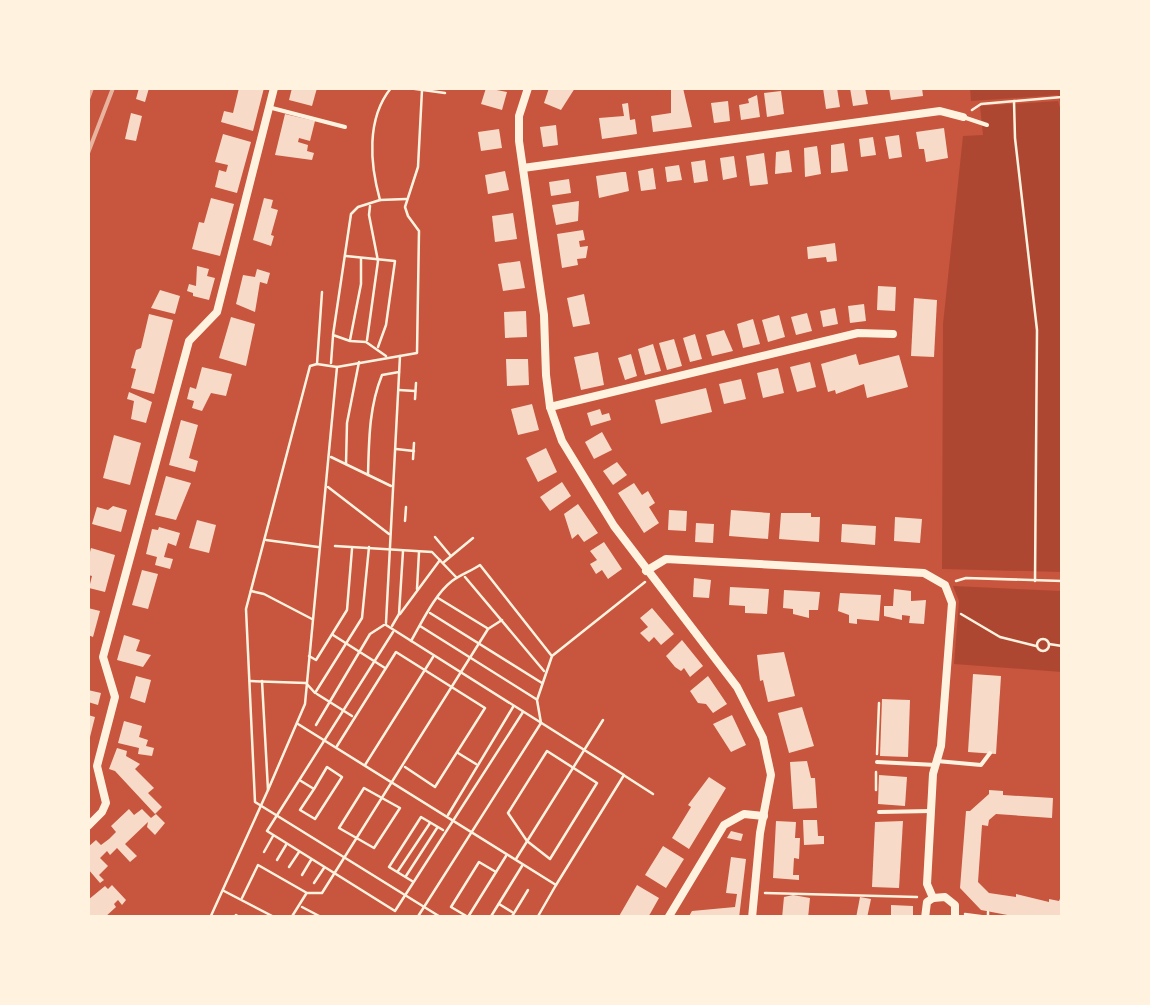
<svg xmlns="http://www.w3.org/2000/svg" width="1150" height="1005" font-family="'Fira Sans Condensed',sans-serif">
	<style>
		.green { fill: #ae4732 }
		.building { fill: #f7dbc8 }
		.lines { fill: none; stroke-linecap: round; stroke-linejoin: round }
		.path { stroke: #fff3e0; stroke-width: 2.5 }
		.service { stroke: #fff3e0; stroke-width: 4 }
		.minor { stroke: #fff3e0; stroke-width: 8 }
		.rail { stroke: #e9b49f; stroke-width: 4 }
	</style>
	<rect width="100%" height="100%" fill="#c8553d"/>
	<!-- green -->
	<g class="green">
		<path d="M970 88H1062V108L1058 95 971 101Z"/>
		<path d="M1058 101 1062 115V572L942 569 943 324 963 136 983 135 980 106Z"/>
		<path d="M953 586 1062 591V672L954 664 959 601Z"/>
	</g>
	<!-- building -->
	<g class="building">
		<path d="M139 88H149L145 102 136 99Z"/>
		<path d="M239 88H264L253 131 221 122 224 111 233 113Z"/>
		<path d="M292 88H317L312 106 289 100Z"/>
		<path d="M486 88 507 92 502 110 481 104Z"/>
		<path d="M549 88H575L561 110 544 103Z"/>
		<path d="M671 88H683L692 127 653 132 651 116 671 113Z"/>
		<path d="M823 88H837L840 107 826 109Z"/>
		<path d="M850 88H865L868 104 853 106Z"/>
		<path d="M889 88H922L923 96 891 100Z"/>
		<path d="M781 91 784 114 767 117 764 93Z"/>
		<path d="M757 95 760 117 741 120 739 105 749 103 748 99Z"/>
		<path d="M728 101 730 121 714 123 711 103Z"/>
		<path d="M628 103 630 120 635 119 637 134 602 139 599 118 624 116 622 104Z"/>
		<path d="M131 113 142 116 136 141 125 139Z"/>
		<path d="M285 114 315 121 310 141 299 138 298 142 308 145 307 151 314 153 312 160 275 155Z"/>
		<path d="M556 125 558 145 543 147 540 127Z"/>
		<path d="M944 128 948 158 926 162 924 149H919L916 132Z"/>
		<path d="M499 129 502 148 481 151 478 132Z"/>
		<path d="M223 134 251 142 237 193 215 187 219 170 226 172 228 165 215 162Z"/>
		<path d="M899 135 902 157 889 159 885 137Z"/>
		<path d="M873 137 876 155 861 157 859 139Z"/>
		<path d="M844 143 848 171 831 173V145Z"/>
		<path d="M817 146 821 174 805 177 804 148Z"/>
		<path d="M789 150 792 172 775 174 776 152Z"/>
		<path d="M764 153 768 184 750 186 746 156Z"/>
		<path d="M734 156 737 177 723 180 720 158Z"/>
		<path d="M705 160 708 181 694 183 691 162Z"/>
		<path d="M679 165 682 180 667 182 665 167Z"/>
		<path d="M653 168 656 189 641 191 638 171Z"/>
		<path d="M505 171 509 190 488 194 485 175Z"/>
		<path d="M622 172H626L629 191 599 198 596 176Z"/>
		<path d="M569 179 571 193 551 196 549 182Z"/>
		<path d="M211 198 234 204 220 256 192 249 199 222 204 223Z"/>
		<path d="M264 198 273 200 271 208 278 210 271 235 274 236 271 246 253 240Z"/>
		<path d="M579 201 578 221 556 225 552 205Z"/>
		<path d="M513 213 517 239 495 242 492 216Z"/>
		<path d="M583 230 585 240 579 241 580 247 588 246 586 258 577 259 578 265 562 268 557 234Z"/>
		<path d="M835 243 837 261 827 262 826 257 808 259 807 247Z"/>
		<path d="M520 261 525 288 503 291 498 264Z"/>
		<path d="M197 266 209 269 207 276 215 278 209 300 193 296V293L187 291 189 284 196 286Z"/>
		<path d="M257 269 270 273 267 284 260 282 255 312 236 304 243 275 255 277Z"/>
		<path d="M878 286 896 287 895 311 877 310Z"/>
		<path d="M160 290 180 296 175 314 151 308Z"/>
		<path d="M584 294 590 324 573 327 567 298Z"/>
		<path d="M914 298 937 300 934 357 911 356Z"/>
		<path d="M864 304 866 321 850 323 848 306Z"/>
		<path d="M835 308 838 324 823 327 820 311Z"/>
		<path d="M526 311 527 337 505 338 504 312Z"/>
		<path d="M807 313 812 331 796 335 791 317Z"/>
		<path d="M149 314 173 320 154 394 131 388 136 369 131 368 136 350 141 348Z"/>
		<path d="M779 315 785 337 768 342 762 320Z"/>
		<path d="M231 317 255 324 246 366 219 358Z"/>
		<path d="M753 319 760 344 743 348 737 324Z"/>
		<path d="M724 330 733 351 712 356 706 335Z"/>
		<path d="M695 334 702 359 690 362 683 338Z"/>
		<path d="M674 339 682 366 667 370 659 343Z"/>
		<path d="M653 344 661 371 645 375 638 349Z"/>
		<path d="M598 352 604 385 581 390 574 357Z"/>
		<path d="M631 354 637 376 625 380 618 358Z"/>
		<path d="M856 354 859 365 899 355 908 387 867 398 864 384 836 394 835 390 828 392 821 364Z"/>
		<path d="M506 359H528L529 385 507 386Z"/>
		<path d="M810 362 816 387 797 392 790 367Z"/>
		<path d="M202 367 232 374 226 396 211 393 202 411 192 408 194 401 187 399 190 387 196 389Z"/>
		<path d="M778 368 784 393 763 398 757 373Z"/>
		<path d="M741 379 746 399 724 404 719 384Z"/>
		<path d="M706 388 712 412 661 424 655 400Z"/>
		<path d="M129 392 152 402 146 423 131 419 134 401 127 399Z"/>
		<path d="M532 404 539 430 518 435 511 409Z"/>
		<path d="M600 409 602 415 609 413 611 420 591 426 587 413Z"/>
		<path d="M181 420 198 425 189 458 198 461 195 472 169 465Z"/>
		<path d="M602 432 612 450 594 459 585 442Z"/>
		<path d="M114 435 141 443 130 485 103 478Z"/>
		<path d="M546 448 557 472 538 482 526 458Z"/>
		<path d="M617 462 627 475 613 485 603 471Z"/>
		<path d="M166 476 191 483 176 520 155 515Z"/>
		<path d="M562 482 571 496 550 511 540 497Z"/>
		<path d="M634 483 642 495 648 491 655 503 649 507 659 523 644 533 618 493Z"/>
		<path d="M578 504 598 533 584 542 578 534 572 539 564 514Z"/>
		<path d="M113 506 127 510 121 532 92 524 97 507 108 510Z"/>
		<path d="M669 510 687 511 686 531 668 530Z"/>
		<path d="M731 510 770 513 768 539 729 536Z"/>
		<path d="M781 513H811V517H820L819 542 779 539Z"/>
		<path d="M895 517 922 519 920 543 894 541Z"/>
		<path d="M197 520 216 525 209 553 189 548Z"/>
		<path d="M696 523 714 524 713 543 695 542Z"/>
		<path d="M842 524 876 526 875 545 841 542Z"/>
		<path d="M159 527 180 533 176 546 168 543 164 557 173 559 170 569 155 565 157 557 146 554 152 529 158 530Z"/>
		<path d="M604 542 622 569 608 579 602 570 596 574 590 564 597 560 590 551Z"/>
		<path d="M91 548 115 555 105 592 89 588 92 576 88 575V560Z"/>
		<path d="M142 570 158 574 148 609 132 605Z"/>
		<path d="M694 578 711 580 709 598 693 597Z"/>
		<path d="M730 587 769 589 767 614 745 613V606L729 605Z"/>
		<path d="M894 589 911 591V601L926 600 924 624 909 623 910 616 902 615V620L884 616V606H893Z"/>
		<path d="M784 590 820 592 818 610H809V618L793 614V609L783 608Z"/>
		<path d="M840 593 881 595 879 621 857 619V624L849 623V615L838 611Z"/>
		<path d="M88 608 100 611 93 637 88 635Z"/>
		<path d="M652 608 674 634 661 645 654 637 649 642 640 633 648 627 640 618Z"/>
		<path d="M124 635 140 640 136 651 151 655 143 667 117 660Z"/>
		<path d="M682 640 703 666 690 677 684 668 681 671 675 667 666 656Z"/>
		<path d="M784 652 795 696 768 702 763 680 760 681 757 655Z"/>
		<path d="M973 674 1001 676 996 754 968 752Z"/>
		<path d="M136 676 151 680 145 703 130 698Z"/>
		<path d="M708 676 727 704 713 713 706 704 698 703 690 691Z"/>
		<path d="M88 690 101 693 98 705 88 702Z"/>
		<path d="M882 699 910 700 908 757 880 756Z"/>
		<path d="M802 707 814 746 789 753 778 713Z"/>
		<path d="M88 715 95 717 89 741H88Z"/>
		<path d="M732 715 746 745 731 752 713 724Z"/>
		<path d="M124 721 142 726 139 737 148 740 146 746 154 748 152 756 138 754 139 748 118 743Z"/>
		<path d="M117 748 127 751 126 756 140 764 135 769 154 788 148 793 162 807 155 814 115 771 109 769Z"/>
		<path d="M807 761 811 778H815L817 808 793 809 790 762Z"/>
		<path d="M879 775 907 777 905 806 878 804Z"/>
		<path d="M709 777 726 788 689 849 672 838 691 807 688 805Z"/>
		<path d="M989 790 1003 791V795L1053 798 1052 818 996 814 989 820 988 826 982 825 978 882 989 893 1016 897V894L1049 902V899L1059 901 1062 894V918H1024L981 910 960 888 966 811H970L989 794Z"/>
		<path d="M129 809 134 815 142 809 151 818 156 814 165 823 155 835 147 827 148 822 125 844 137 856 130 862 117 848 110 855 107 851 100 858 108 866 99 875 104 880 100 883 88 869V847L96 840 101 845 109 839 116 832 111 826Z"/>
		<path d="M803 820H817L818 836H824V844L804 845Z"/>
		<path d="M776 821 796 822 795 838H800L799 859 794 858 793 875H799V880L773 878Z"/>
		<path d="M903 821 899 888 872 887 875 822Z"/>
		<path d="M731 831 743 834 741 841 727 838Z"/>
		<path d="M663 846 684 859 666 888 645 875Z"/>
		<path d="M731 857 746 859 739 918H688L692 911 735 907 737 894 726 893Z"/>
		<path d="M112 885 126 900 122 905 118 900 114 904 116 907 104 918H88V900L105 886 108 889Z"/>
		<path d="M637 885 659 898 650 914 647 918H618Z"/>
		<path d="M793 895 810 898 808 918H782L784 897Z"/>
		<path d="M860 897 871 899 867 918H856Z"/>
		<path d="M891 905 913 906V918H891Z"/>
	</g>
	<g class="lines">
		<!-- path -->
		<g class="path">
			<path d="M391 88C366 119 370 164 380 200L406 199"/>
			<path d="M408 88 445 93"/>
			<path d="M1014 101 1015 138 1037 330 1035 581"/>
			<path d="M972 110 981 104 1062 97"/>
			<path d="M380 200 358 207 351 214 333 335 350 341 366 342 386 356"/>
			<path d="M346 256 395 261 386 325 378 347"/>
			<path d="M322 292 317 364 337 367 417 353 419 231 408 216 405 207 418 167 422 90"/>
			<path d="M350 340 361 284V259"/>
			<path d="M367 340 378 261 369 215 370 206"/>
			<path d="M331 363 333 336"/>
			<path d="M317 364 310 366 246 609 255 802 442 918"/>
			<path d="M399 390 415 391"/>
			<path d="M415 399 416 383"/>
			<path d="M396 449 414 451"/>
			<path d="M331 457 391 486"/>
			<path d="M413 459 414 443"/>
			<path d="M346 464 347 423 359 362"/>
			<path d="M368 475C369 440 369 407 382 375L399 372"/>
			<path d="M328 487 389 534"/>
			<path d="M405 521 406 507"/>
			<path d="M435 537 450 555"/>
			<path d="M266 540 318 547"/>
			<path d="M335 546 432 552 456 577"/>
			<path d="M444 562 473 538"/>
			<path d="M465 577 544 671"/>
			<path d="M956 581 966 578 1062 581"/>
			<path d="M417 589 419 552"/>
			<path d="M251 591 264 594 312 619"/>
			<path d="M438 598 487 628"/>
			<path d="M430 613 542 683"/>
			<path d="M400 614 440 560"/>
			<path d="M961 614 1000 637 1036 646"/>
			<path d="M386 623 400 356"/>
			<path d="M392 626 399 614 403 551"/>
			<path d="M420 626 536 699"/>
			<path d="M393 632 267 831 395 911 523 712"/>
			<path d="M333 635 385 668"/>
			<circle cx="1043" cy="645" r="6"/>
			<path d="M411 641C422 622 435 594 452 581 460 575 471 571 480 565L551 655"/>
			<path d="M1049 644 1062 646"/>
			<path d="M309 656 316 660 347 610 352 549"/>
			<path d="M250 681 306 683 315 693 362 618 369 547"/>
			<path d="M317 694 352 716"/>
			<path d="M298 724 556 885 624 775 386 625"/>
			<path d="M316 725 370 634 384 625"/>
			<path d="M337 746 396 652 485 708 435 787 405 767"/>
			<path d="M547 751 597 783 550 859 527 841 508 813Z"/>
			<path d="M458 753 476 764"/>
			<path d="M877 754 879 703"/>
			<path d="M365 765 433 657"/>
			<path d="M625 776 653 794"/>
			<path d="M301 781 314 789 300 810 315 819 342 777 327 767 314 789"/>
			<path d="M364 788 400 808 374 848 339 828Z"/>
			<path d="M268 790 305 704 337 367"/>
			<path d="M876 790V772"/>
			<path d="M448 815 513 707"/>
			<path d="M264 852 273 836"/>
			<path d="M516 859 603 720"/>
			<path d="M277 860 286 845"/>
			<path d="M289 867 299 852"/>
			<path d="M398 871 430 823"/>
			<path d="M302 875 311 860"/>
			<path d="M406 876 437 828"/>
			<path d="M412 881 389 867 421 817 443 830"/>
			<path d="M314 883 324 868"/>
			<path d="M224 891 276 918"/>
			<path d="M765 893 917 897"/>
			<path d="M242 898 258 865 307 893H322L488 629 502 620"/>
			<path d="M499 904 512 912"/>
			<path d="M302 907 323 918"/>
			<path d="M965 914 988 917V912"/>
			<path d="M468 917 451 907 479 862 496 872"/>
			<path d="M468 917 506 856"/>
			<path d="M210 918 268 790 262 681"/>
			<path d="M234 918 236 915 240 918"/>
			<path d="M291 918 306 894"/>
			<path d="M417 918 541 723 537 700 552 656 645 582"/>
			<path d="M490 918 522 866"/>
			<path d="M511 918 528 890"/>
			<path d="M537 918 556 885"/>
			<path d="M1021 918V917"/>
		</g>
		<!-- service -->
		<g class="service">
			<path d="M272 108 345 127"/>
			<path d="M963 117 987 125"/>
			<path d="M937 761 981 765 990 753"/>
			<path d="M877 762 936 765"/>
			<path d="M879 812 931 811"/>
		</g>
		<!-- minor -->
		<g class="minor">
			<path d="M528 88 519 116V141L544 315 546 375 550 407 562 441 614 526 737 687 763 738 771 775 760 833 752 918"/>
			<path d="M523 168 940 111 963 117"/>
			<path d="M550 407 858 333 893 334"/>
			<path d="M646 571 666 559 924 573 945 585 952 603 941 746 933 774 927 884 933 898"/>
			<path d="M88 826 102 812 106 803 97 766 115 697 103 657 189 341 217 312 274 88"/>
			<path d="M933 898 945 897 955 905V918"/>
			<path d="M668 918 724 825 744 814 764 816"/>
			<path d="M925 918 927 902 933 898"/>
		</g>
		<!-- rail -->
		<g class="rail">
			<path d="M88 99 92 88"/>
			<path d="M88 153 113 88"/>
		</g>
	</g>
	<!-- border -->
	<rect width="1150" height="1005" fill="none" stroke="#fff3e0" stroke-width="180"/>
</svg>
